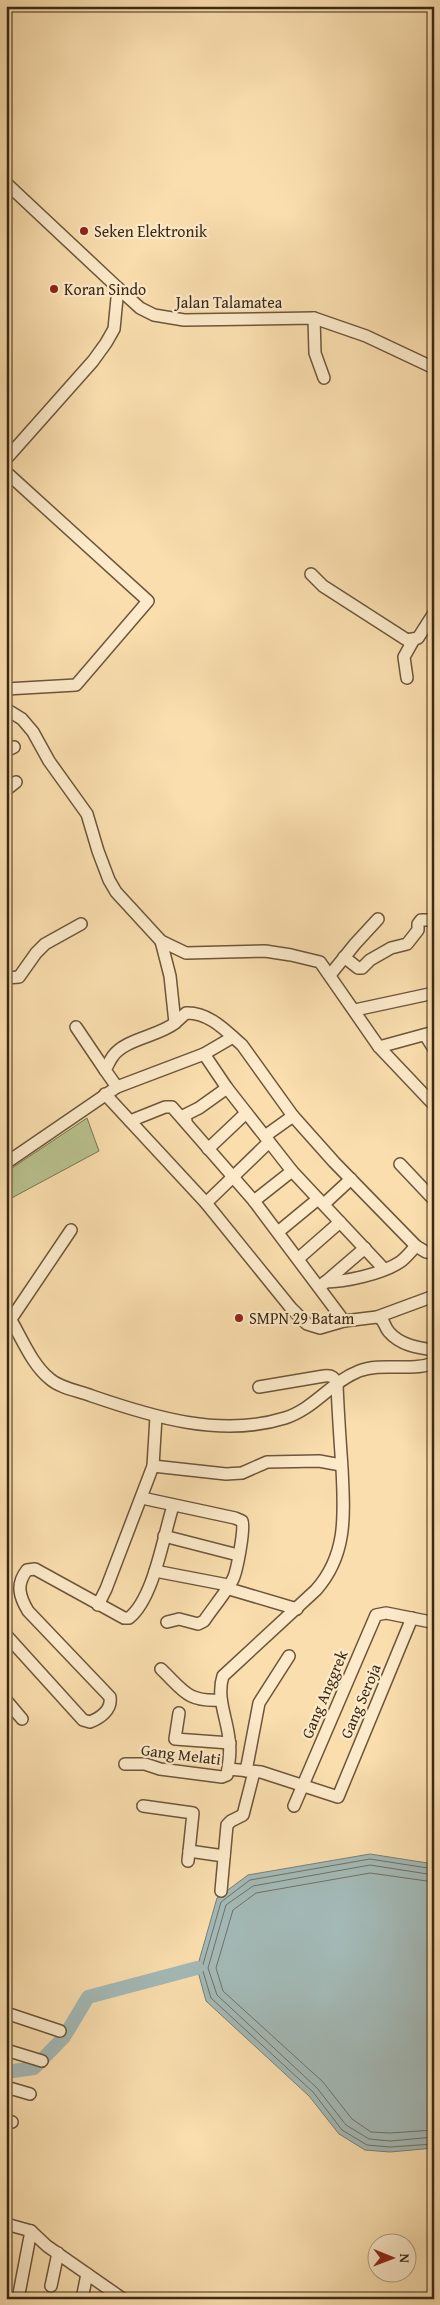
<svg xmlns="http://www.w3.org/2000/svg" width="440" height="2305" font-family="'Gentium Book Plus',serif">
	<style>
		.green { fill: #b8c28f; stroke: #7a7652 }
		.water { fill: #a3b9b6; stroke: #7a7f76 }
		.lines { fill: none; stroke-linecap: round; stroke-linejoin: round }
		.shore { stroke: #707166; stroke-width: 1 }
		.river { stroke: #a3b9b6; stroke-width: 14 }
		.minor-casing { stroke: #6c563b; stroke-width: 14 }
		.minor { stroke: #fceaca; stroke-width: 11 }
		.poi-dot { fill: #8f2418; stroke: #fceaca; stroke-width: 2 }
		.labels { text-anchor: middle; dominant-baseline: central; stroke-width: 4.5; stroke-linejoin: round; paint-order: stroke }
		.poi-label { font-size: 16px; fill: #3c2915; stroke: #fceaca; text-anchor: start }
		.street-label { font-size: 16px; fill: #3c2915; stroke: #fceaca }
	</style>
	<rect width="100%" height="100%" fill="#fadeae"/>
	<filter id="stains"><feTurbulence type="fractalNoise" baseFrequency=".004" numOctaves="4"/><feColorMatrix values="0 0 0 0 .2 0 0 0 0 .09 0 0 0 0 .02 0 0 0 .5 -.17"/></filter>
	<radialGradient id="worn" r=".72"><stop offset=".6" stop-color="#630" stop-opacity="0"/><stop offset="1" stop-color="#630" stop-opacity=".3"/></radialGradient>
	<!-- green -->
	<path class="green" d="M87 1118 99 1151 6 1201V1172Z"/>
	<!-- water -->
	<path class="water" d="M370 1854 434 1864V2148L390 2152 365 2150 339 2134 309 2096 206 2001 197 1968 217 1898 248 1875Z"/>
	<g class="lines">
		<!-- shore -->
		<g class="shore">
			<path d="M434 1869 370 1859 250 1880 221 1902 202 1968 211 1998 313 2092 342 2130 367 2145 390 2147 434 2144"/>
			<path d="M434 1875 370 1865 253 1886 226 1905 208 1968 217 1995 317 2088 346 2125 369 2139 390 2141 434 2137"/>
			<path d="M434 1882 370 1873 256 1893 233 1910 216 1968 223 1991 323 2082 352 2119 371 2132 390 2133 434 2130"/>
		</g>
		<!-- river -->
		<path class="river" d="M6 2072 34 2068 64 2037 88 1997 197 1968"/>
		<!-- minor casing -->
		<g class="minor-casing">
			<g id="minor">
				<path d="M6 183 118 288 140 308 154 315 184 320 314 318 366 336 434 368"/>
				<path d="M314 318 315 353 324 378"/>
				<path d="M6 459 93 361 106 343 114 329 118 288"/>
				<path d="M6 472 148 601 76 685 6 689"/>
				<path d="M311 574 323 586 407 640 418 638 434 613"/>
				<path d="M407 678 404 657 413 641"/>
				<path d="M6 711H9L22 719 33 732 49 761 87 814 98 851 109 880 116 892 161 941 186 953 265 951 291 955 320 962 379 1047 434 1105"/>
				<path d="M6 751 14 747"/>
				<path d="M6 790 16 782"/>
				<path d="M344 957 358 968H362L370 960 391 948 407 944 418 930V924L421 920H434"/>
				<path d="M330 975 355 944 378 919"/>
				<path d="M6 978 19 977 36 953 45 944 81 924"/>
				<path d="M355 1010 434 993"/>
				<path d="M175 1023 186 1013C209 1012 226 1031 242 1045L293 1116 334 1162 416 1246 426 1252 434 1253"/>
				<path d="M76 1027 105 1070"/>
				<path d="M425 1035 434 1049"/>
				<path d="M379 1047 434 1032"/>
				<path d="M204 1054 227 1088 292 1171 384 1269"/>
				<path d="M117 1087 105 1070C108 1065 110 1060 113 1056 125 1039 159 1036 175 1023L170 976 161 941"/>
				<path d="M105 1094 206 1203 291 1308 307 1324 320 1328 344 1321 377 1317 434 1296"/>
				<path d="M130 1121 165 1107H172L254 1201 344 1321"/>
				<path d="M186 1121 185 1115 199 1108 227 1088"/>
				<path d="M265 1136 293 1116"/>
				<path d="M208 1149 246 1113"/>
				<path d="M6 1163 117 1087 204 1054 233 1037"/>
				<path d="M400 1164 434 1200"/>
				<path d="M254 1201 292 1171"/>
				<path d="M206 1203 269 1142"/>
				<path d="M324 1204 351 1179"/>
				<path d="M278 1232 318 1199"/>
				<path d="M299 1258 340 1222"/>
				<path d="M325 1282C345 1282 382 1274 400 1262 406 1258 411 1251 416 1246"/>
				<path d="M322 1285 365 1248"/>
				<path d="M6 1312C20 1333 30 1363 50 1379 60 1388 79 1391 92 1396 153 1417 221 1438 285 1418 314 1409 331 1382 359 1371 382 1362 410 1372 434 1363"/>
				<path d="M377 1317C385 1319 384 1327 389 1332 400 1345 418 1348 434 1350"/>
				<path d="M11 1319 71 1230"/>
				<path d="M153 1466 226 1474 242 1473 267 1462 319 1461 341 1465"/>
				<path d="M142 1498 235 1518 242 1521C245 1528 237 1571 233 1579 227 1591 212 1609 204 1621L198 1624 179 1619 167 1622"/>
				<path d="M164 1536 238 1555"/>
				<path d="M155 1571 228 1585"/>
				<path d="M226 1588 297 1609"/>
				<path d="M98 1605 106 1589 153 1466 156 1417"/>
				<path d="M6 1635 83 1720 90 1722C100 1718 112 1710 110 1697L28 1611C19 1596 16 1584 27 1570L35 1569 124 1618H129C154 1598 163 1537 173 1506"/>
				<path d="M161 1669C184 1691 187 1702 221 1700"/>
				<path d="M6 1700 22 1719"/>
				<path d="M179 1713 175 1739 230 1743"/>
				<path d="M125 1764H145L160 1769 222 1777 227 1775C229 1763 231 1751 229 1739 227 1718 216 1697 223 1676L316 1590C348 1554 344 1513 342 1468 340 1440 338 1412 337 1384 334 1377 332 1375 324 1376L259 1387"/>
				<path d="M228 1769 261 1772 338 1797 412 1618"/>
				<path d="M246 1771 259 1703 289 1656"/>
				<path d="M143 1806 193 1813 188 1861"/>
				<path d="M294 1806 376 1615 386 1613 431 1622"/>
				<path d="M189 1851 224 1856"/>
				<path d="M221 1891 227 1825 231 1821 243 1815 254 1772"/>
				<path d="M6 2013 60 2031"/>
				<path d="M6 2050 42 2061"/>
				<path d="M6 2087 30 2094"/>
				<path d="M6 2121 12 2122"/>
				<path d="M6 2224 31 2231 47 2246 123 2299"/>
				<path d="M51 2286 58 2253"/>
				<path d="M18 2299 31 2231"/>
				<path d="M82 2299 87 2274"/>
			</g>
		</g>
		<!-- minor -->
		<use href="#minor" class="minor"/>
	</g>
	<!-- markers -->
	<g class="poi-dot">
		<circle cx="84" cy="231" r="5"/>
		<circle cx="54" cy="289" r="5"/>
		<circle cx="239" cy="1318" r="5"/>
	</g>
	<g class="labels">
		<!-- poi labels -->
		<g class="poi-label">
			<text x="94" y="231">Seken Elektronik</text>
			<text x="64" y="289">Koran Sindo</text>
			<text x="249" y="1318">SMPN 29 Batam</text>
		</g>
		<!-- street labels -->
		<g class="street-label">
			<text x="229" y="302">Jalan Talamatea</text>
			<text transform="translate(324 1694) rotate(-67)">Gang Anggrek</text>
			<text transform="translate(360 1701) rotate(-67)">Gang Seroja</text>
			<text transform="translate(181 1754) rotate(7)">Gang Melati</text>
		</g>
	</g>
	<!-- margin -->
	<rect width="440" height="2305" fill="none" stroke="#fadeae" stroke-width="25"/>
	<rect x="8" y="8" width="425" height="2290" fill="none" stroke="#3c2915" stroke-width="2.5"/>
	<rect x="12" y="12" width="415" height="2280" fill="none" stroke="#3c2915"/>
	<!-- north arrow -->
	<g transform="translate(392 2258) rotate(91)"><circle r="24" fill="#fceaca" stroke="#af9d82"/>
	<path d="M0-4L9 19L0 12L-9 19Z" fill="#8f2418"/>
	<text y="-8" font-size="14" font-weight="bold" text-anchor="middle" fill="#3c2915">N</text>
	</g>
	<rect width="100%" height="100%" filter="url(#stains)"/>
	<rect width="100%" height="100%" fill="url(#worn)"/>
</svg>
